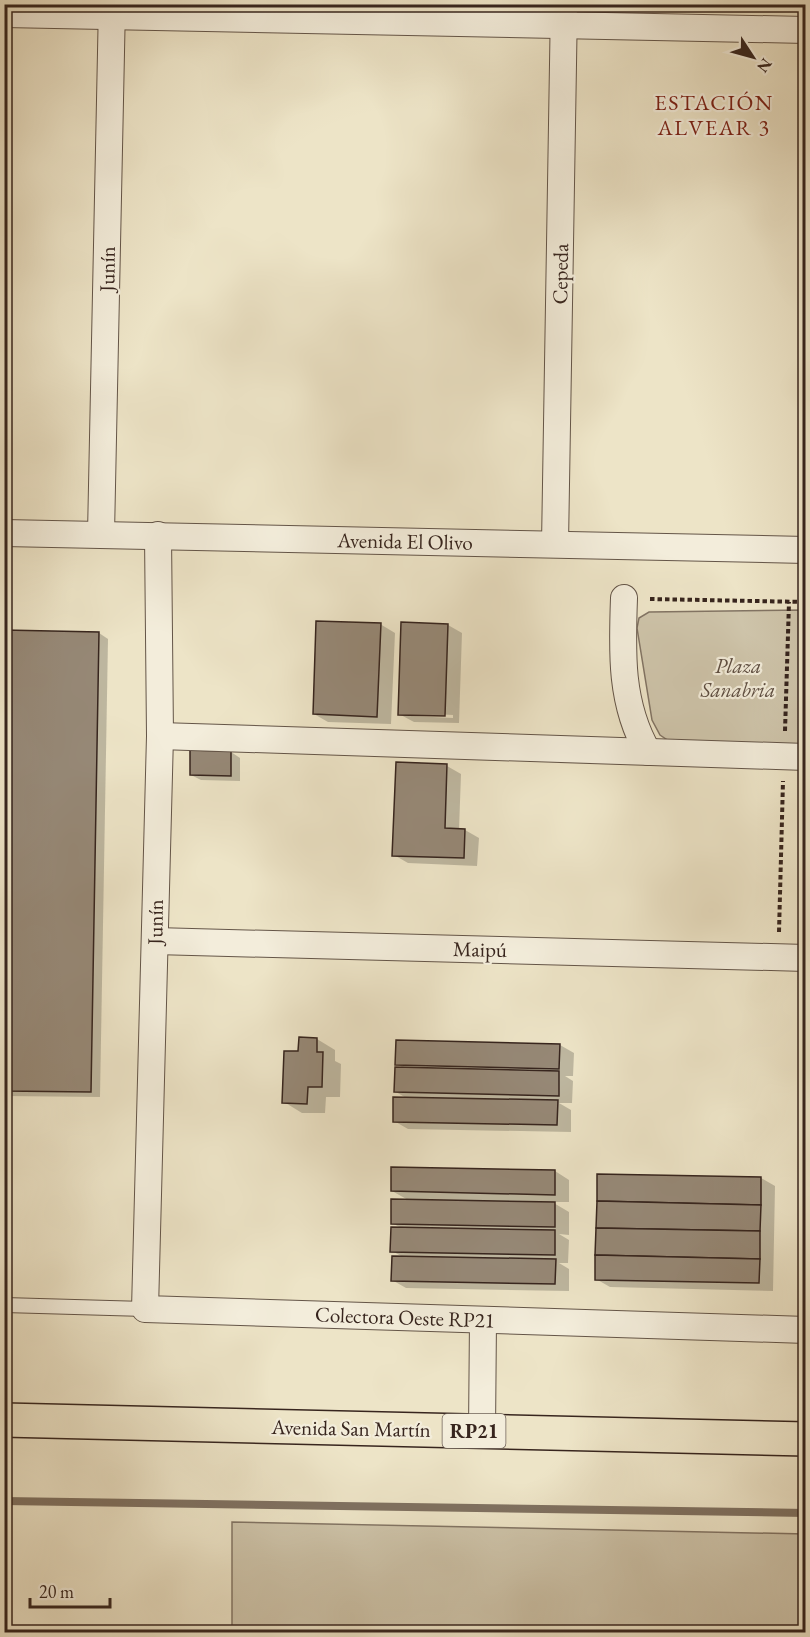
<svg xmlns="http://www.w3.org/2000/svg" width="810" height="1637" font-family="'EB Garamond',serif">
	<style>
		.green { fill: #cec4aa; stroke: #827464; stroke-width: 1.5 }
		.shadow { fill: #0003; fill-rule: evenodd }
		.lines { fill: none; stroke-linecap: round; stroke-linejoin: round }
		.stream { stroke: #7f7161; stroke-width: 8 }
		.building { fill: #968876; stroke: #37251e; stroke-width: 1.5 }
		.lane-casing { stroke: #645548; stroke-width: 16 }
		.street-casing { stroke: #645548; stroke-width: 28 }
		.primary-casing { stroke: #37251e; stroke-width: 36 }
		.path { stroke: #37251e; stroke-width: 4; stroke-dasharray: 4.5 3; stroke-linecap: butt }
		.lane { stroke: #f3eddb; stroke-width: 14 }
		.street { stroke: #f3eddb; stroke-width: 26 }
		.primary { stroke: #ede4c7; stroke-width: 33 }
		.labels { text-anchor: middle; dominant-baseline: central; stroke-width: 4.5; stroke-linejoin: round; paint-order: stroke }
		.shield { fill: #f3eddb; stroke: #6f6157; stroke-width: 1.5 }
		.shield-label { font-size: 20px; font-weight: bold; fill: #37251e }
		.street-label { font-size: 21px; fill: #37251e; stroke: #f3eddb }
		.park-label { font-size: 21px; font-style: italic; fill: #5d4d41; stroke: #f3eddb }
		.neighbourhood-label { font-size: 22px; letter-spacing: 1.5px; fill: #7a1f14; stroke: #f3eddb }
	</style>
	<rect width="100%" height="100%" fill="#ede4c7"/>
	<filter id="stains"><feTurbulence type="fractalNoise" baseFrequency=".00333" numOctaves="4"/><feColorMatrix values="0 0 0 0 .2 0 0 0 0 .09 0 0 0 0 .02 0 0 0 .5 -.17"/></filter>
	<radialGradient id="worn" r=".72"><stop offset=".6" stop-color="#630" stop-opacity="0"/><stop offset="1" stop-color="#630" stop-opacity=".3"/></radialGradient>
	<!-- green -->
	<g class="green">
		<path d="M805 610V746L672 743 660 735 652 720 637 628 639 618 649 612Z"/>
		<path d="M232 1522 805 1534V1632H232Z"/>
	</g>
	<!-- shadow -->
	<g class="shadow">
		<path d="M380 624 395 633 391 724 328 722 314 714Z"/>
		<path d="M448 625 462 633 459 723 414 722 399 714ZM412 713 453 715V718L412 716Z"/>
		<path d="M4 632 99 633 108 639 100 1097 4 1096Z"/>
		<path d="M231 752 240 758V781L201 780 191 775Z"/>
		<path d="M447 766 461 774 459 830H465L479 838 477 866 408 863 394 855Z"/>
		<path d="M317 1039 335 1050V1061L341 1064 340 1097H326L325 1113H302L284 1102 300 1053Z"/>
		<path d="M560 1045 574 1053 573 1076H565L573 1081 572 1103H559L571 1110V1132L408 1129 394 1121 408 1099 396 1092 405 1069 397 1064Z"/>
		<path d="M555 1171 569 1180V1202H552L569 1212V1235L559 1234 569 1240 568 1263H559L569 1269V1291L406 1288 392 1280 403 1257 392 1251 403 1229 392 1223 410 1201 392 1191Z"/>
		<path d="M761 1178 775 1186 773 1291 610 1287 596 1279Z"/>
	</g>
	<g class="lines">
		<!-- stream -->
		<path class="stream" d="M4 1501 806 1513"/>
	</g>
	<!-- building -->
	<g class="building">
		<path d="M316 621 381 623 377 717 313 714Z"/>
		<path d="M401 622 448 624 445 716 398 715Z"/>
		<path d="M4 630 99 632 91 1092 4 1091Z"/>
		<path d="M190 750 231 751V776L190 775Z"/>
		<path d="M396 762 447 764 445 828 465 829 464 858 392 856Z"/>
		<path d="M299 1037 317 1038V1052H323L322 1087H308L307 1104 282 1103 284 1051H298Z"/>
		<path d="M396 1040 560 1044 559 1069 395 1065Z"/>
		<path d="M395 1067 559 1071V1096L394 1092Z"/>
		<path d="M393 1097 558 1100 557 1125 393 1122Z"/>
		<path d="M391 1167 555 1170V1195L391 1191Z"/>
		<path d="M597 1174 761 1177V1205L597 1201Z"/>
		<path d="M391 1199 555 1202V1227L391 1224Z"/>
		<path d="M597 1201 761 1205 760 1231 596 1228Z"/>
		<path d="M391 1227 555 1230V1255L390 1252Z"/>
		<path d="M596 1228 760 1231V1259L595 1255Z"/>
		<path d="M595 1255 760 1259 759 1283 595 1280Z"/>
		<path d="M392 1256 556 1259 555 1284 391 1281Z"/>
	</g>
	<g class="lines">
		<!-- lane casing -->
		<g class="lane-casing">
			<path id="lane" d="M4 1305 145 1309"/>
		</g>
		<!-- street casing -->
		<g class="street-casing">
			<g id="street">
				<path d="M4 14 806 30"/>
				<path d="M4 533 806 550"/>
				<path d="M101 534 112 4"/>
				<path d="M158 535 160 736 145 1309 806 1330"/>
				<path d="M555 544 564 4"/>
				<path d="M624 598C622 652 620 704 648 752"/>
				<path d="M160 736 806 757"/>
				<path d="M155 941 806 958"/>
				<path d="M482 1431 483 1320"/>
			</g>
		</g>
		<!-- primary casing -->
		<g class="primary-casing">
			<path id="primary" d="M4 1420 806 1439"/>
		</g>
		<!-- path -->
		<g class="path">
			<path d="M650 599 806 602"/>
			<path d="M785 731 789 602"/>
			<path d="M779 932 783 781"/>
		</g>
		<!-- lane -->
		<use href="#lane" class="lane"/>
		<!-- street -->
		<use href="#street" class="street"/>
		<!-- primary -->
		<use href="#primary" class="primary"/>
	</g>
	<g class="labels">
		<!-- shield labels -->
		<rect class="shield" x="442.5" y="1414" width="63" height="34" rx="4.5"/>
		<g class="shield-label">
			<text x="474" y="1431">RP21</text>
		</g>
		<!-- street labels -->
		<g class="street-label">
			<text transform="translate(107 269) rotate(-89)">Junín</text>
			<text transform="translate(560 274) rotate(-89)">Cepeda</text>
			<text transform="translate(405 541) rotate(1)">Avenida El Olivo</text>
			<text transform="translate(155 922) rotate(-89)">Junín</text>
			<text transform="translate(480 949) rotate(1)">Maipú</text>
			<text transform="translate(405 1317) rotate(2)">Colectora Oeste RP21</text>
			<text transform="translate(351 1428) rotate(1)">Avenida San Martín</text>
		</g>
		<!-- park labels -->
		<g class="park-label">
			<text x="738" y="665">Plaza<tspan x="738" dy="24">Sanabria</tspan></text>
		</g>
		<!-- neighbourhood labels -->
		<g class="neighbourhood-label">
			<text x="714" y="102">ESTACIÓN<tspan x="714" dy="25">ALVEAR 3</tspan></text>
		</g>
	</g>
	<!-- margin -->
	<rect width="810" height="1637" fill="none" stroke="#ede4c7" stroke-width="24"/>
	<rect x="6" y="6" width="798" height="1625" fill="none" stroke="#37251e" stroke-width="3"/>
	<rect x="12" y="12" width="786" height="1613" fill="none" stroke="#37251e" stroke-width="1.5"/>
	<!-- north arrow -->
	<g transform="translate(753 57) rotate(126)" stroke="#f3eddb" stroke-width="4.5" paint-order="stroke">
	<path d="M0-4.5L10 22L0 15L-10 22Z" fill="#37251e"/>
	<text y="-9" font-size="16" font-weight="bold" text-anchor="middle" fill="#37251e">N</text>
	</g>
	<!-- scale -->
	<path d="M30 1598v9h80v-9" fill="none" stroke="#37251e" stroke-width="3"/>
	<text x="39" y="1598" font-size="18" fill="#37251e" stroke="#f3eddb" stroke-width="4.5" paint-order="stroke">20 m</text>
	<rect width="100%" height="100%" filter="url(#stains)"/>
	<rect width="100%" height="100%" fill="url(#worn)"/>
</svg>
